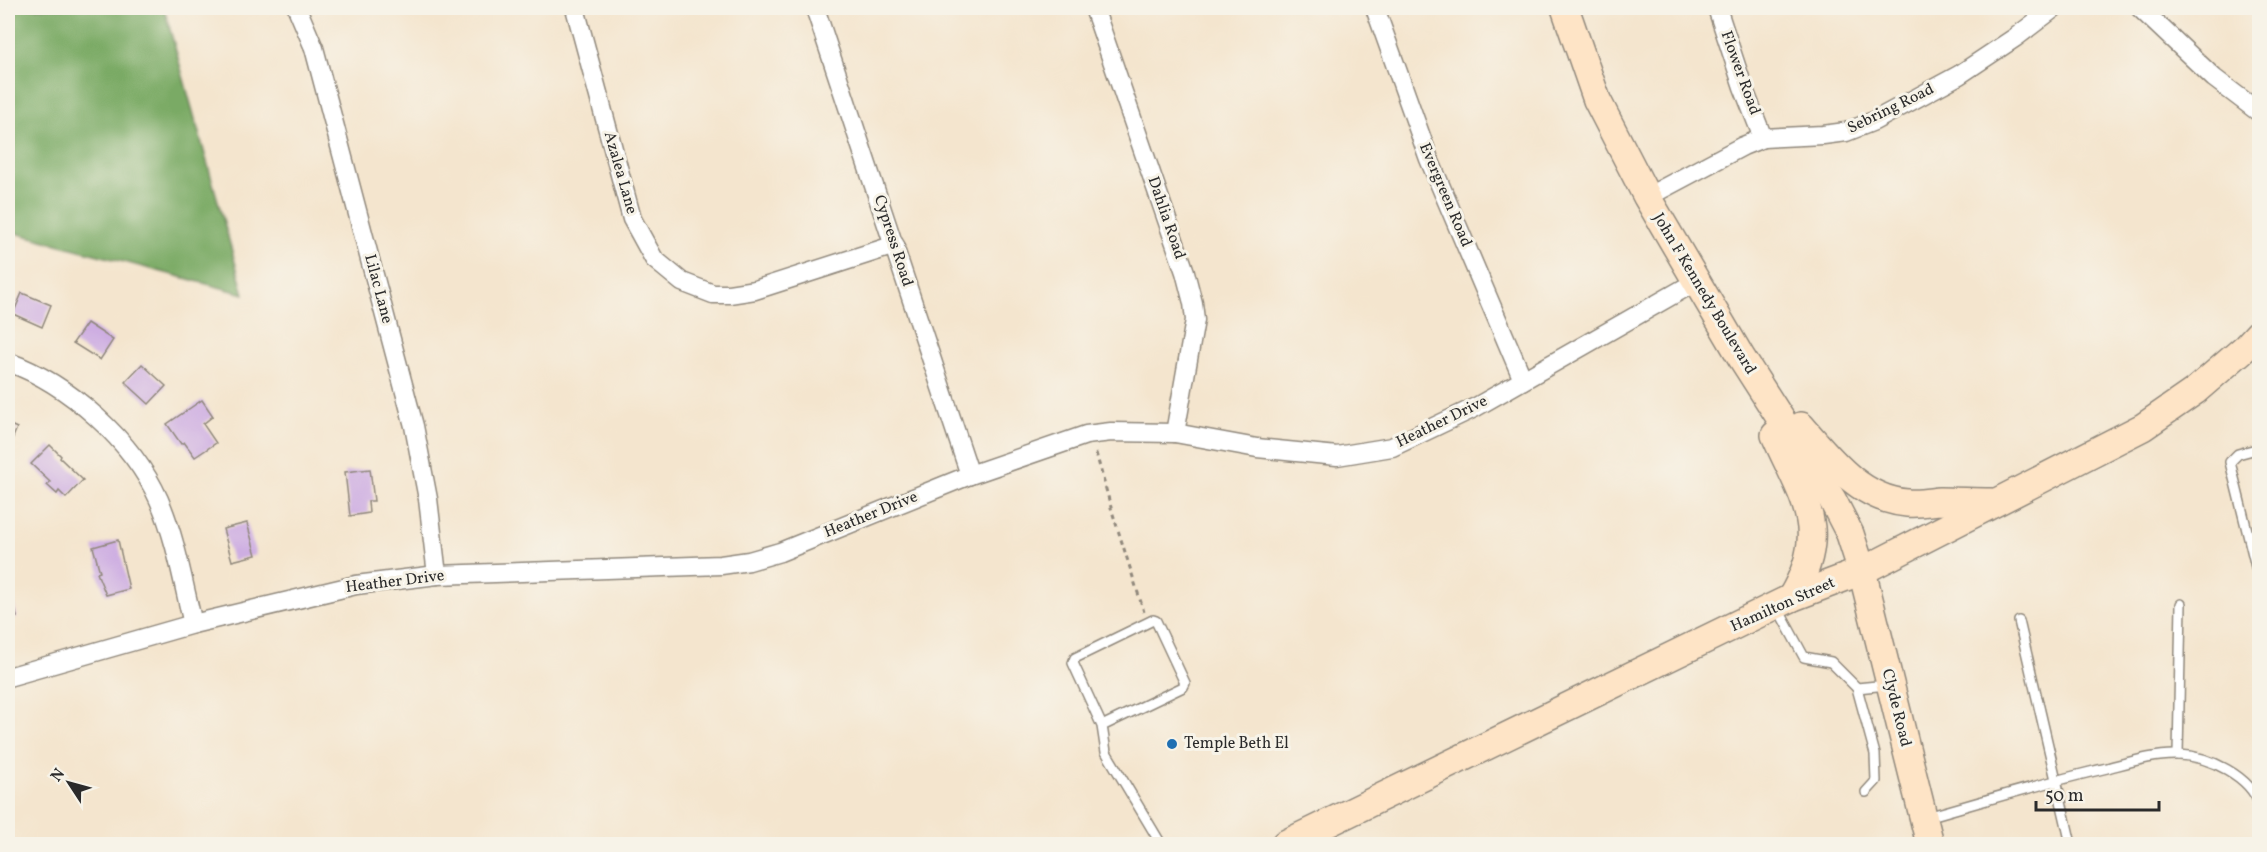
<svg xmlns="http://www.w3.org/2000/svg" width="2267" height="852" font-family="Vollkorn,serif">
	<style>
		.forest { fill: #7aaa65; stroke: #526a48; stroke-width: 1.5 }
		.building { fill: #ceaee2 }
		.lines { fill: none; stroke-linecap: round; stroke-linejoin: round }
		.lane-casing { stroke: #90887c; stroke-width: 12 }
		.street-casing { stroke: #90887c; stroke-width: 21 }
		.secondary-casing { stroke: #90887c; stroke-width: 30 }
		.path { stroke: #90887c; stroke-width: 3; stroke-dasharray: 4.5 4.5; stroke-linecap: butt }
		.lane { stroke: #fff; stroke-width: 9 }
		.street { stroke: #fff; stroke-width: 18 }
		.secondary { stroke: #fee4c6; stroke-width: 27 }
		.poi-dot { fill: #1f6fb2; stroke: #f7f3e8; stroke-width: 2 }
		.labels { text-anchor: middle; dominant-baseline: central; stroke-width: 6; stroke-linejoin: round; paint-order: stroke }
		.street-label { font-size: 16px; fill: #2b2b2b; stroke: #f7f3e8 }
		.poi-label { font-size: 16px; fill: #2b2b2b; stroke: #f7f3e8; text-anchor: start }
	</style>
	<rect width="100%" height="100%" fill="#f7f3e8"/>
	<filter id="ink" filterUnits="userSpaceOnUse"><feTurbulence type="fractalNoise" baseFrequency=".0167" numOctaves="2"/><feDisplacementMap in="SourceGraphic" scale="12" xChannelSelector="R" yChannelSelector="G"/><feConvolveMatrix kernelMatrix="1 2 1 2 8 2 1 2 1" color-interpolation-filters="sRGB"/></filter>
	<filter id="wash" filterUnits="userSpaceOnUse"><feTurbulence type="fractalNoise" baseFrequency=".008" numOctaves="4" result="noise"/><feDisplacementMap in="SourceGraphic" scale="24" xChannelSelector="R" yChannelSelector="G"/><feGaussianBlur stdDeviation="1.35" result="paint"/><feColorMatrix in="noise" values="0 0 0 0 0 0 0 0 0 0 0 0 0 0 0 0 0 1.4 0 .05"/><feComposite in="paint" operator="in"/></filter>
	<g filter="url(#wash)">
		<rect width="100%" height="100%" fill="#f4e5ce"/>
		<!-- forest -->
		<path class="forest" d="M8 8H164L244 294 8 231Z"/>
		<g id="blocks">
			<!-- building -->
			<g class="building">
				<path d="M22 293 51 305 42 327 13 314Z"/>
				<path d="M87 323 113 340 100 360 73 343Z"/>
				<path d="M142 364 166 386 149 404 125 382Z"/>
				<path d="M202 400 213 416 203 424 216 443 195 457 184 442 181 444 167 424Z"/>
				<path d="M8 424 17 428 8 449Z"/>
				<path d="M50 445 61 456 60 458 83 480 66 498 59 491 57 494 47 485 50 482 31 464Z"/>
				<path d="M370 469 374 501H368L369 513 350 516 345 472Z"/>
				<path d="M247 523 256 555 232 561 223 529Z"/>
				<path d="M118 540 129 589 106 595 97 573 100 572 93 547Z"/>
				<path d="M11 593 17 617 8 620V594Z"/>
			</g>
		</g>
	</g>
	<g filter="url(#ink)">
		<use href="#blocks" fill-opacity="0" stroke="#90887c" stroke-width="1.5"/>
		<g class="lines">
			<!-- lane casing -->
			<g class="lane-casing">
				<g id="lane">
					<path d="M2260 448 2238 454 2230 462 2260 583"/>
					<path d="M1777 607 1804 657 1831 662 1857 688 1887 685"/>
					<path d="M2019 621 2071 844"/>
					<path d="M1857 688 1875 754 1876 781 1866 792"/>
					<path d="M1102 726 1183 687 1185 683 1156 621 1153 620 1075 658 1073 663 1102 726 1106 752 1161 844"/>
					<path d="M2178 755 2181 604"/>
					<path d="M1927 817C1987 800 2046 782 2107 768 2130 762 2155 754 2179 755 2208 756 2251 776 2260 806"/>
				</g>
			</g>
			<!-- street casing -->
			<g class="street-casing">
				<g id="street">
					<path d="M297 8 314 48 414 426 428 499 437 575"/>
					<path d="M575 8 632 219 654 259 682 282 713 294H729L755 290 895 245"/>
					<path d="M815 8 970 475"/>
					<path d="M1094 8 1185 272 1193 303 1195 320 1175 433"/>
					<path d="M1375 8 1429 159 1523 380"/>
					<path d="M1717 8 1743 87 1763 138"/>
					<path d="M2140 8 2214 78 2260 113"/>
					<path d="M1647 197 1743 146 1763 138 1823 135 1846 132 1874 121 1959 75 2016 37 2054 8"/>
					<path d="M8 362C68 383 133 441 159 500 176 539 183 583 193 624"/>
					<path d="M8 677 193 624 356 585 437 575 721 565 749 561 780 552 970 475 1086 435 1111 432 1175 433 1257 448 1337 456 1392 447 1476 407 1697 281"/>
				</g>
			</g>
			<!-- secondary casing -->
			<g class="secondary-casing">
				<g id="secondary">
					<path d="M1565 8 1597 100 1647 197 1741 357 1832 499 1850 534 1862 571 1930 844"/>
					<path d="M1801 426C1830 459 1860 499 1907 503 1919 504 1929 502 1940 501 1957 501 1974 502 1991 502"/>
					<path d="M1775 435C1803 499 1832 530 1791 598"/>
					<path d="M1285 844 1791 598 1862 571 2143 427 2195 391 2246 347 2260 332"/>
				</g>
			</g>
			<!-- path -->
			<path class="path" d="M1096 453 1112 511 1144 612"/>
			<!-- lane -->
			<use href="#lane" class="lane"/>
			<!-- street -->
			<use href="#street" class="street"/>
			<!-- secondary -->
			<use href="#secondary" class="secondary"/>
		</g>
	</g>
	<!-- markers -->
	<circle class="poi-dot" cx="1172" cy="744" r="6"/>
	<g class="labels">
		<!-- street labels -->
		<g class="street-label">
			<text transform="translate(1740 73) rotate(70)">Flower Road</text>
			<text transform="translate(1891 109) rotate(-26)">Sebring Road</text>
			<text transform="translate(620 173) rotate(74)">Azalea Lane</text>
			<text transform="translate(1445 195) rotate(67)">Evergreen Road</text>
			<text transform="translate(1166 218) rotate(71)">Dahlia Road</text>
			<text transform="translate(893 241) rotate(72)">Cypress Road</text>
			<text transform="translate(378 289) rotate(75)">Lilac Lane</text>
			<text transform="translate(1704 294) rotate(59)">John F Kennedy Boulevard</text>
			<text transform="translate(1442 422) rotate(-26)">Heather Drive</text>
			<text transform="translate(871 515) rotate(-22)">Heather Drive</text>
			<text transform="translate(395 582) rotate(-7)">Heather Drive</text>
			<text transform="translate(1783 605) rotate(-24)">Hamilton Street</text>
			<text transform="translate(1896 708) rotate(76)">Clyde Road</text>
		</g>
		<!-- poi labels -->
		<g class="poi-label">
			<text x="1184" y="744">Temple Beth El</text>
		</g>
	</g>
	<!-- margin -->
	<rect width="2267" height="852" fill="none" stroke="#f7f3e8" stroke-width="30"/>
	<!-- north arrow -->
	<g transform="translate(69 783) rotate(306)" stroke="#f7f3e8" stroke-width="4.5" paint-order="stroke">
	<path d="M0-4.5L10 22L0 15L-10 22Z" fill="#2b2b2b"/>
	<text y="-9" font-size="16" font-weight="bold" text-anchor="middle" fill="#2b2b2b">N</text>
	</g>
	<!-- scale -->
	<path d="M2036 801v9h123v-9" fill="none" stroke="#2b2b2b" stroke-width="3"/>
	<text x="2045" y="801" font-size="18" fill="#2b2b2b" stroke="#f7f3e8" stroke-width="4.5" paint-order="stroke">50 m</text>
</svg>
